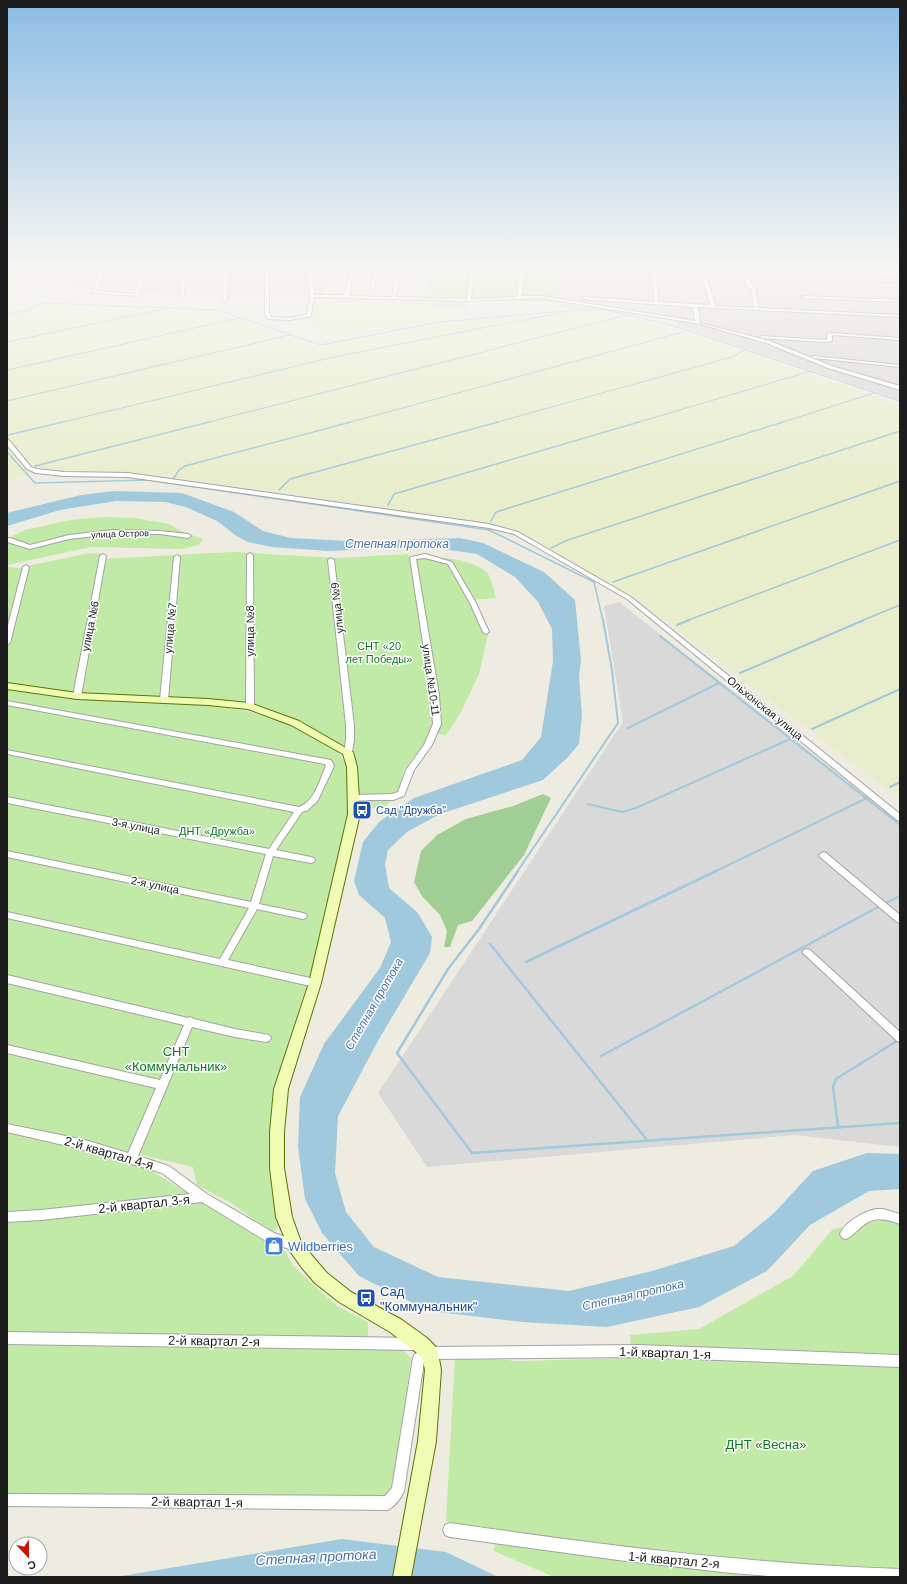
<svg xmlns="http://www.w3.org/2000/svg" width="907" height="1584" font-family="Arial,sans-serif">
	<style>
		.residential { fill: #dad9d9 }
		.farmland { fill: #e8eecc }
		.grass { fill: #c0eaa5 }
		.forest { fill: #a0ce95 }
		.water { fill: #a0c9dd }
		.lines { fill: none; stroke-linecap: round; stroke-linejoin: round }
		.stream-far3 { stroke: #a0c9dd; stroke-width: 1 }
		.stream-far2 { stroke: #a0c9dd; stroke-width: 1.5 }
		.stream-far1 { stroke: #a0c9dd; stroke-width: 2 }
		.stream { stroke: #a0c9dd; stroke-width: 2.5 }
		.street-casing { stroke: #a3a3a3; stroke-width: 2 }
		.secondary-casing { stroke: #5c7402; stroke-width: 2 }
		.street { fill: #fff; fill-rule: evenodd }
		.secondary { fill: #f0fbb3; fill-rule: evenodd }
		.labels { text-anchor: middle; dominant-baseline: central; stroke-width: 3; stroke-linejoin: round; paint-order: stroke }
		.far-street-label { font-size: 9px; fill: #1c1c1c; stroke: #fff }
		.street-label { font-size: 11px; fill: #1c1c1c; stroke: #fff }
		.park-label { font-size: 11px; fill: #097b1e; stroke: #fff }
		.transit-label { font-size: 11px; fill: #164399; stroke: #fff; text-anchor: start }
		.water-label { font-size: 12px; font-style: italic; fill: #4770ad; stroke: #fff }
		.near-park-label { font-size: 13px; fill: #097b1e; stroke: #fff }
		.near-street-label { font-size: 13px; fill: #1c1c1c; stroke: #fff }
		.near-shop-label { font-size: 13px; fill: #366cbe; stroke: #fff; text-anchor: start }
		.near-transit-label { font-size: 13px; fill: #164399; stroke: #fff; text-anchor: start }
		.near-water-label { font-size: 14px; font-style: italic; fill: #4770ad; stroke: #fff }
	</style>
	<rect width="100%" height="100%" fill="#eeebe1"/>
	<!-- residential -->
	<g class="residential">
		<path d="M79 265H331L324 295 168 293 72 288Z"/>
		<path d="M443 265H900V315L693 305V321L625 310 574 312 536 296 467 298 466 310 433 309Z"/>
		<path d="M699 308 900 318V400L675 325 681 321 702 325Z"/>
		<path d="M619 602 900 822V1147L795 1135 427 1167 378 1093 623 722 604 606Z"/>
	</g>
	<!-- farmland -->
	<g class="farmland">
		<path d="M318 298 434 300 433 309 467 310 453 319 319 335 320 327H307Z"/>
		<path d="M32 304 216 314 312 347 319 348 437 325 574 312 602 313 670 328 725 345 900 406V799L665 620 600 578 519 533 494 524 165 476 48 471 7 480V305Z"/>
	</g>
	<!-- grass -->
	<g class="grass">
		<path d="M431 265H585L560 267 559 301 424 299Z"/>
		<path d="M104 517 134 518 169 524 181 531 203 539 199 545 182 549 91 547 7 565V539L25 530 71 520Z"/>
		<path d="M233 552 337 558 408 554 410 558C431 556 473 557 488 574 492 580 494 591 496 598L469 600 483 634H488L479 674 461 712 446 735 432 733 404 770 397 794 383 809 361 807 353 746 339 745 296 721 244 701 61 692 7 683V567L18 568 84 554 101 553V559Z"/>
		<path d="M7 688 205 705 247 711 294 725 337 751 348 767 349 815 310 978 7 911Z"/>
		<path d="M7 918 307 984 274 1090 271 1164 278 1226 270 1237 266 1228 231 1203 197 1185 193 1167 7 1123Z"/>
		<path d="M7 1131 83 1148 148 1169 285 1251 293 1266 337 1306 368 1322V1346C384 1346 401 1344 411 1358L396 1476 388 1492 381 1497 7 1494Z"/>
		<path d="M898 1217 900 1218V1577H554L494 1551 496 1531 446 1521 455 1356 518 1361 632 1358 630 1335 699 1329 793 1276 833 1229Z"/>
	</g>
	<!-- forest -->
	<path class="forest" d="M543 794 551 798 524 855 472 921 458 925 450 947H444L447 931 440 915 422 896 414 882 421 851 437 835 466 819 513 806Z"/>
	<!-- water -->
	<g class="water">
		<path d="M114 491 182 493 234 512 263 531 291 538 349 541 460 538 483 543 544 572 575 600 581 661 579 676 582 715 579 744 568 757 543 780 440 814 407 832 388 850 385 864 389 888 418 913 432 937 430 953 379 1039 338 1116 335 1173 346 1212 374 1247 438 1277 569 1291 652 1271 734 1246 774 1213 813 1171 867 1153 900 1154V1189L869 1191 810 1225 767 1271 699 1307 607 1327 522 1322 429 1311 359 1276 322 1233 305 1199 298 1147 300 1097 324 1044 380 968 391 942 385 918 359 895 354 881 363 842 379 822 414 798 522 760 541 737 553 661 552 629 538 602 515 577 477 554 437 548H391L329 551 272 547 248 542 235 535 217 521 186 507 165 502 116 501 60 510 7 526V513L81 495Z"/>
		<path d="M342 1539 446 1552 498 1577H116Z"/>
	</g>
	<g class="lines">
		<!-- stream-far3 -->
		<g class="stream-far3">
			<path d="M7 315 27 310 42 303 217 310 321 345 439 322 577 310H600L620 313 674 326 900 401"/>
			<path d="M7 342 164 309"/>
			<path d="M7 370 240 318"/>
			<path d="M7 401 290 335"/>
			<path d="M59 423 334 357 565 312"/>
			<path d="M205 423 627 315"/>
			<path d="M347 423 687 331"/>
			<path d="M494 423 732 357 745 350"/>
			<path d="M636 423 811 371"/>
			<path d="M780 423 874 393"/>
		</g>
		<!-- stream-far2 -->
		<g class="stream-far2">
			<path d="M8 435 63 422"/>
			<path d="M7 452 35 483 148 480 489 530 594 582 603 621"/>
			<path d="M35 466 209 422"/>
			<path d="M172 481 179 470 185 466 351 422"/>
			<path d="M279 490 290 479 498 422"/>
			<path d="M388 505 394 494 639 422"/>
			<path d="M491 521 496 512 783 422"/>
			<path d="M551 548 568 540 900 431"/>
			<path d="M613 582 900 481"/>
			<path d="M686 621 900 540"/>
			<path d="M861 621 900 605"/>
		</g>
		<!-- stream-far1 -->
		<g class="stream-far1">
			<path d="M677 625 689 620"/>
			<path d="M660 636 900 825"/>
			<path d="M740 673 864 620"/>
			<path d="M628 728 719 683"/>
			<path d="M812 729 900 689"/>
			<path d="M890 787 900 782"/>
			<path d="M588 804 622 812 636 808 790 739"/>
			<path d="M517 872 618 723 612 670 603 620"/>
			<path d="M714 872 867 798"/>
		</g>
		<!-- stream -->
		<g class="stream">
			<path d="M518 871 479 929 448 969 397 1053 472 1153 900 1123"/>
			<path d="M884 904 900 896"/>
			<path d="M490 944 647 1140"/>
			<path d="M526 962 716 871"/>
			<path d="M601 1056 880 906"/>
			<path d="M838 1126 833 1087 836 1079 900 1039"/>
		</g>
		<!-- street casing -->
		<g class="street-casing">
			<g id="street">
				<path d="M101 265H105L97 291 135 294 142 265H146L139 296 92 293Z"/>
				<path d="M183 265H187L184 295 182 296 180 295Z"/>
				<path d="M224 265H228L227 300 225 301 223 300Z"/>
				<path d="M265 265H269V313L271 317 290 318 307 314 310 296 307 265H311L314 295H344L352 265H356L349 296 392 297 398 265H402L396 297 467 299 471 265H475L471 299 517 297 521 265H525V273L521 296H542L695 321 693 307 583 299 581 298 583 297 654 302 652 270 649 265H653L656 270 658 302 710 305 701 274 703 273 706 276 900 280V282L749 279 752 285 755 287 758 308 900 315V317L698 307 700 323 770 341 832 366 900 386V390L828 368 766 343 700 324 542 298 469 301 314 297 311 316 290 320 269 319 267 318 265 313ZM707 278 744 279 748 287 751 288 754 308 715 306Z"/>
				<path d="M376 265H380L374 287 372 288 370 287Z"/>
				<path d="M900 265V267L824 269 700 268 698 267 700 266 824 267Z"/>
				<path d="M803 296 900 300V302L801 298V297Z"/>
				<path d="M833 333 900 338V340L833 335 832 336V341L825 342 762 338 760 337 762 336 825 340 827 339V334Z"/>
				<path d="M812 356 900 365V367L814 358 812 357Z"/>
				<path d="M7 439 9 440 31 467 37 469 64 472 128 473 489 524 518 532 631 597 900 814V821L897 820 627 599 514 534 489 528 128 477 64 476 36 473 27 469 7 445Z"/>
				<path d="M113 530 160 531 188 534 191 536 188 538 160 534H113L69 539 30 549 7 542V538H10L30 545 69 535Z"/>
				<path d="M250 553 253 555 254 706 250 708 246 706 247 555Z"/>
				<path d="M103 554 106 556 81 696 77 698 73 696 100 556Z"/>
				<path d="M425 554 452 562 476 603 489 632 486 634 483 632 470 603 448 564 425 558 416 559 439 695 441 724 432 745 414 770 404 796 393 800H352L351 798 352 796 355 795 392 794 398 792 406 770 424 745 433 724 431 695 410 558 411 557Z"/>
				<path d="M177 555 180 557 168 700 164 702 160 700 174 557Z"/>
				<path d="M331 558 334 560 354 725V740L352 752 348 754 344 752 346 740V725L328 560Z"/>
				<path d="M26 565 29 567 10 643 7 645V629L23 567Z"/>
				<path d="M7 701 331 760 334 766 318 800 308 810 302 812 276 850 311 857 314 858 315 860 314 862 311 863 273 856 259 904 303 913 306 914 307 916 306 918 303 919 257 909 228 960 315 979 318 980 320 983 318 986 315 987 7 918V912L220 959 249 908 7 857V851L251 902 266 854 7 803V797L269 849 294 812 7 754V750L299 807C315 801 319 781 326 766L325 764 7 705Z"/>
				<path d="M823 852 826 853 900 915V923L897 922 820 857 819 855Z"/>
				<path d="M807 949 810 950 900 1032V1042L897 1041 804 954 802 952 804 950Z"/>
				<path d="M7 975 188 1018 190 1017 194 1019 235 1029 269 1035 271 1038 269 1041 266 1042 235 1037 192 1027 138 1156 169 1166 207 1194 274 1233 299 1242 301 1246 299 1250 295 1251 266 1241 202 1202 41 1220 7 1222V1212L41 1210 190 1194 162 1173 85 1150 7 1132V1124L85 1140 128 1153 156 1088 7 1053V1045L160 1080 184 1025 7 983Z"/>
				<path d="M876 1209H883L900 1214V1224C882 1218 873 1216 859 1229 854 1233 851 1237 846 1239L842 1238 840 1234C846 1221 863 1212 876 1209Z"/>
				<path d="M7 1332 416 1338 420 1340 422 1344 420 1348 416 1350 7 1344Z"/>
				<path d="M639 1345 900 1355V1367L639 1357 430 1359 424 1362 404 1491C401 1498 395 1506 388 1510L7 1506V1494L385 1496 392 1488 413 1358 415 1354 430 1347Z"/>
				<path d="M450 1523C600 1545 749 1564 900 1569V1577H782L731 1573 618 1560 450 1537 445 1535 443 1530 445 1525Z"/>
			</g>
		</g>
		<!-- secondary casing -->
		<g class="secondary-casing">
			<path id="secondary" d="M7 683 77 693 208 699 250 703 299 721 353 752 357 767 360 814 321 983 288 1089 284 1132V1168L292 1217 301 1242 314 1258 327 1273 351 1292 402 1320 427 1338 436 1347 438 1353 441 1370 436 1441 411 1577H393L418 1441 425 1370 422 1357 390 1332 339 1302 315 1283 302 1268 290 1251 276 1217 270 1168V1132L274 1089 309 983 348 814 347 767 343 754 291 725 248 709 208 705 77 699 7 689Z"/>
		</g>
		<!-- street -->
		<use href="#street" class="street"/>
		<!-- secondary -->
		<use href="#secondary" class="secondary"/>
	</g>
	<!-- sky -->
	<linearGradient id="sky" x2="0" y2="1"><stop stop-color="#8bbce4"/><stop offset="0.55" stop-color="#f7f6f2"/><stop offset="1" stop-color="#f7f6f2" stop-opacity="0"/></linearGradient>
	<rect width="907" height="486" fill="url(#sky)"/>
	<!-- icons -->
	<defs>
		<g id="bus-square" transform="scale(1)"><rect x="-9" y="-9" width="18" height="18" rx="4" fill="#1a4fb4" stroke="#fff"/><path d="M-5-6H5V4H4V6H2V4H-2V6H-4V4H-5ZM-3.5-4V0h7V-4ZM-3.5 1.2v1.5H-2V1.2ZM2 1.2v1.5H3.5V1.2Z" fill="#fff"/></g>
		<g id="shop-square" transform="scale(1)"><rect x="-9" y="-9" width="18" height="18" rx="4" fill="#3f7fe0" stroke="#fff"/><path d="M-5-2.5h2.3a2.7 3.5 0 0 1 5.4 0H5L5.5 6h-11ZM-1.5-2.5h3a1.5 2.3 0 0 0-3 0Z" fill="#fff"/></g>
	</defs>
	<g fill-rule="evenodd">
		<use href="#bus-square" x="362" y="810"/>
		<use href="#shop-square" x="274" y="1246"/>
		<use href="#bus-square" x="366" y="1298"/>
	</g>
	<g class="labels">
		<!-- far-street labels -->
		<g class="far-street-label">
			<text transform="translate(120 534) rotate(-2)">улица Остров</text>
		</g>
		<!-- street labels -->
		<g class="street-label">
			<text transform="translate(337 608) rotate(-96)">улица №9</text>
			<text transform="translate(90 626) rotate(-79)">улица №6</text>
			<text transform="translate(170 628) rotate(-85)">улица №7</text>
			<text transform="translate(250 631) rotate(-90)">улица №8</text>
			<text transform="translate(431 680) rotate(82)">улица №10-11</text>
			<text transform="translate(765 708) rotate(39)">Ольхонская улица</text>
			<text transform="translate(136 826) rotate(11)">3-я улица</text>
			<text transform="translate(155 885) rotate(12)">2-я улица</text>
		</g>
		<!-- park labels -->
		<g class="park-label">
			<text x="379" y="646">СНТ «20<tspan x="379" dy="13">лет Победы»</tspan></text>
			<text x="217" y="831">ДНТ «Дружба»</text>
		</g>
		<!-- transit labels -->
		<g class="transit-label">
			<text x="376" y="810">Сад "Дружба"</text>
		</g>
		<!-- water labels -->
		<g class="water-label">
			<text x="397" y="544">Степная протока</text>
			<text transform="translate(374 1004) rotate(-60)">Степная протока</text>
			<text transform="translate(633 1295) rotate(-13)">Степная протока</text>
		</g>
		<!-- near-park labels -->
		<g class="near-park-label">
			<text x="176" y="1051">СНТ<tspan x="176" dy="15">«Коммунальник»</tspan></text>
			<text x="766" y="1444">ДНТ «Весна»</text>
		</g>
		<!-- near-street labels -->
		<g class="near-street-label">
			<text transform="translate(109 1153) rotate(16)">2-й квартал 4-я</text>
			<text transform="translate(144 1204) rotate(-6)">2-й квартал 3-я</text>
			<text transform="translate(214 1341) rotate(1)">2-й квартал 2-я</text>
			<text transform="translate(665 1353) rotate(2)">1-й квартал 1-я</text>
			<text transform="translate(197 1502) rotate(1)">2-й квартал 1-я</text>
			<text transform="translate(674 1560) rotate(5)">1-й квартал 2-я</text>
		</g>
		<!-- near-shop labels -->
		<g class="near-shop-label">
			<text x="288" y="1246">Wildberries</text>
		</g>
		<!-- near-transit labels -->
		<g class="near-transit-label">
			<text x="380" y="1291">Сад<tspan x="380" dy="15">"Коммунальник"</tspan></text>
		</g>
		<!-- near-water labels -->
		<g class="near-water-label">
			<text transform="translate(316 1557) rotate(-3)">Степная протока</text>
		</g>
	</g>
	<!-- border -->
	<rect width="907" height="1584" fill="none" stroke="#1c1c1c" stroke-width="16"/>
	<!-- north arrow -->
	<g transform="translate(28 1556) rotate(158)"><circle r="19" fill="#ffffff" stroke="#a4a4a4"/>
	<path d="M0-3L7 15L0 10L-7 15Z" fill="#c81400"/>
	<text y="-6" font-size="11" font-weight="bold" text-anchor="middle" fill="#1c1c1c">С</text>
	</g>
</svg>
